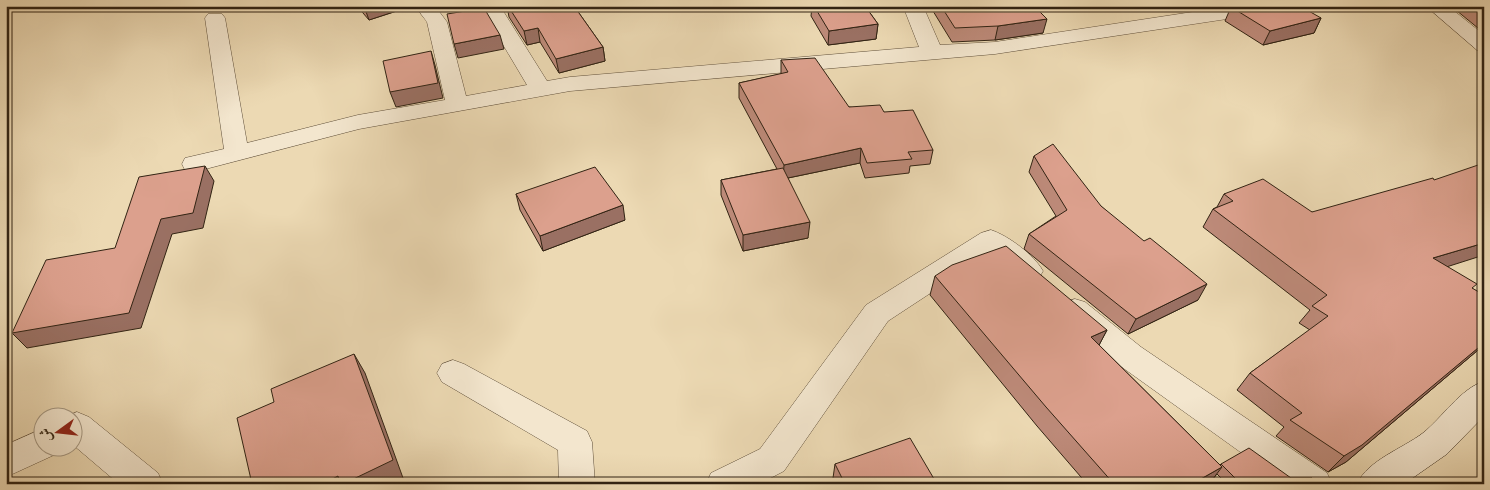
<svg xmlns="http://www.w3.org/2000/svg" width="1490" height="490" font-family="'IM FELL French Canon',Amiri,serif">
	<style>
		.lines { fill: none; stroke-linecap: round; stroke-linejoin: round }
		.street-casing { stroke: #60503b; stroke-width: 1 }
		.secondary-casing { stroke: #312313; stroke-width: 1 }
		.street { fill: #f3e6ce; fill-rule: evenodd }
		.secondary { fill: #f3e6ce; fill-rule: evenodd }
		.wall { fill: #bd8a79; stroke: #312313 }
		.shaded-wall { fill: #9a7063; stroke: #312313 }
		.building { fill: #dca08d; stroke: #312313 }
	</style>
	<rect width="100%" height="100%" fill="#ecd9b3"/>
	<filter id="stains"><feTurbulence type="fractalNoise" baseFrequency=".004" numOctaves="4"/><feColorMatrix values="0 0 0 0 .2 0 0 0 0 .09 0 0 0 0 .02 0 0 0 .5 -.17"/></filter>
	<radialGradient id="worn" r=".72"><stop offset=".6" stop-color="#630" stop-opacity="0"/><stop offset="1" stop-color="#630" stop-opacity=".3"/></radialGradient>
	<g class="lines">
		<!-- street casing -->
		<g class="street-casing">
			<g id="street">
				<path d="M415 6H435L447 22 466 96 527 85 480 6H500L547 81 570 77 919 47 903 6H923L940 45 995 42 1232 6H1283L1280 10 1273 12 995 54 570 91 359 129 194 172 185 170 182 164 185 158 224 149 205 18 208 14H222L225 18 247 143 358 115 445 100 427 22Z"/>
				<path d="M1426 6H1448L1484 35V52L1477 50Z"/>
				<path d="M991 230C1009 236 1034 255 1043 271L1039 278C1018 285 1005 267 990 254L888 321 784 471 759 484H706L711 473 760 449 866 305 981 233Z"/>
				<path d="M1075 299 1085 302 1141 347 1327 473 1332 484H1285L1119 365 1065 318 1060 310 1065 302Z"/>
				<path d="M453 360 464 364 587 431 592 442 595 484H559L558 450 442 382 437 373 442 364Z"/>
				<path d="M77 412 89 417 158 473 163 484H119L72 444V418H63Z"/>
				<path d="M42 429V448H57L54 455 6 477V445Z"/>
			</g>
		</g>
		<!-- secondary casing -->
		<g class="secondary-casing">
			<path id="secondary" d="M1484 381V416L1447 454 1404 484H1357C1368 460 1402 449 1423 433 1443 417 1459 390 1484 381Z"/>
		</g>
		<!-- street -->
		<use href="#street" class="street"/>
		<!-- secondary -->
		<use href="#secondary" class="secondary"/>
	</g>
	<!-- wall -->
	<g class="wall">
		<path d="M357 6H412L369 20Z"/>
		<path d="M507 6H574L603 47 605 61 559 73 540 42 527 45 509 17Z"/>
		<path d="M812 6H865L878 24 876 39 828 45 811 16Z"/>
		<path d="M934 6H1034L1043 33 995 40 952 42 933 11Z"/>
		<path d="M1451 6H1484V33Z"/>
		<path d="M1231 7 1321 18 1314 33 1263 45 1225 21Z"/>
		<path d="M781 60 849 107 884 112 933 150 930 164 910 166 909 173 865 178 860 163 788 178 808 238 743 251 721 195V180L777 169 739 98V83L781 74Z"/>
		<path d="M1034 156 1101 206 1198 300 1128 334 1024 249 1029 234 1056 216 1029 172Z"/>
		<path d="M516 194 625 220 543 251 520 210Z"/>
		<path d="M1224 194 1312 212 1447 267 1473 289 1484 295V345L1346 462 1328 472 1276 436 1284 427 1237 390 1250 373 1310 330 1299 323 1310 310 1203 227 1213 209 1217 207Z"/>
		<path d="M935 276 1107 330 1099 345 1220 465 1221 464 1291 478H1312L1306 484H1227L1217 474 1209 484H1087L1037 426 930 295Z"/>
		<path d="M835 464 937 484H836L833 478Z"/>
	</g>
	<!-- shaded-wall -->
	<g class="shaded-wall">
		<path d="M364 6H412L369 20Z"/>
		<path d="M1206 6H1218L1205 8Z"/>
		<path d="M1321 18 1314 33 1263 45 1270 31Z"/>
		<path d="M1047 19 1043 33 995 40 998 26Z"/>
		<path d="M878 24 876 39 828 45 829 31Z"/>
		<path d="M538 28 540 42 527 45 524 31Z"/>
		<path d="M500 35 504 49 458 58 454 44Z"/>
		<path d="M603 47 605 61 559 73 556 59Z"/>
		<path d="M431 51 435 65 443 98 396 107 390 92Z"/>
		<path d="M861 148 860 163 783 179 784 165Z"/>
		<path d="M205 166 214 181 203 228 172 234 141 328 27 348 12 333 161 219Z"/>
		<path d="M623 205 625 220 543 251 540 236Z"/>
		<path d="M810 222 808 238 743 251V235Z"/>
		<path d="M1484 243V255L1418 276 1433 258Z"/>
		<path d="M1207 284 1198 300 1128 334 1136 319Z"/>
		<path d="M1107 330 1097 349 1091 337Z"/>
		<path d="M1484 343V345L1346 462 1328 472 1344 456Z"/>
		<path d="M354 354 365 373 403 478 391 484H323Z"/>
		<path d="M1222 467 1209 484H1192Z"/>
		<path d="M1312 478 1306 484H1302Z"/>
	</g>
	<!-- building -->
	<g class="building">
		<path d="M508 6H574L603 47 556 59 538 28 524 31Z"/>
		<path d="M814 6H865L878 24 829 31Z"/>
		<path d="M941 6H1034L1047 19 998 26 955 28Z"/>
		<path d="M1237 6H1300L1321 18 1270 31 1231 7Z"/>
		<path d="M1478 6H1484V11Z"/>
		<path d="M484 8 500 35 454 44 447 14Z"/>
		<path d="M431 51 438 83 390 92 383 61Z"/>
		<path d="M815 58 849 107 880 105 884 112 913 110 933 150 908 152 912 159 867 163 861 148 784 165 739 83 788 72 781 60Z"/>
		<path d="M1053 144 1101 206 1144 241 1150 238 1207 284 1136 319 1029 234 1067 210 1034 156Z"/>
		<path d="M1484 163V243L1433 258 1477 284 1472 288 1484 295V343L1362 445 1344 456 1290 420 1302 413 1250 373 1328 316 1312 306 1327 295 1213 209 1233 201 1224 194 1263 179 1312 212 1433 178 1434 180Z"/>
		<path d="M205 166 193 213 161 219 129 313 12 333 46 260 115 248 139 177Z"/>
		<path d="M595 167 623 205 540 236 516 194Z"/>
		<path d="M783 168 810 222 743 235 721 180Z"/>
		<path d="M1006 246 1107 330 1091 337 1222 467 1192 484H1114L1046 407 935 276 952 265Z"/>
		<path d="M354 354 393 460 343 484H340L338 476 323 484H292L291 482 287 484H252L237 418 274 402 271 389Z"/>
		<path d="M910 438 937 484H845L835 464Z"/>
		<path d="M1249 448 1291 478H1312L1302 484H1241L1221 464Z"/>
	</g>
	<!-- margin -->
	<rect width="1490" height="490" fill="none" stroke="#ecd9b3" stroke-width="25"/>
	<rect x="8" y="8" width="1475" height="475" fill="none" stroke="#312313" stroke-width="2.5"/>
	<rect x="12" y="12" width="1465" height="465" fill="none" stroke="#312313"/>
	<!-- north arrow -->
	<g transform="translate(58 432) rotate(255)"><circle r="24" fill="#f3e6ce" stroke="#a59883"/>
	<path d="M0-4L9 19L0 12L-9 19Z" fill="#8f2418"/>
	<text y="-8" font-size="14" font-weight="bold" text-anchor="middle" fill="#312313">ش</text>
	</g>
	<rect width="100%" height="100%" filter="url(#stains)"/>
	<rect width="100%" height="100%" fill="url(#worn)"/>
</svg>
